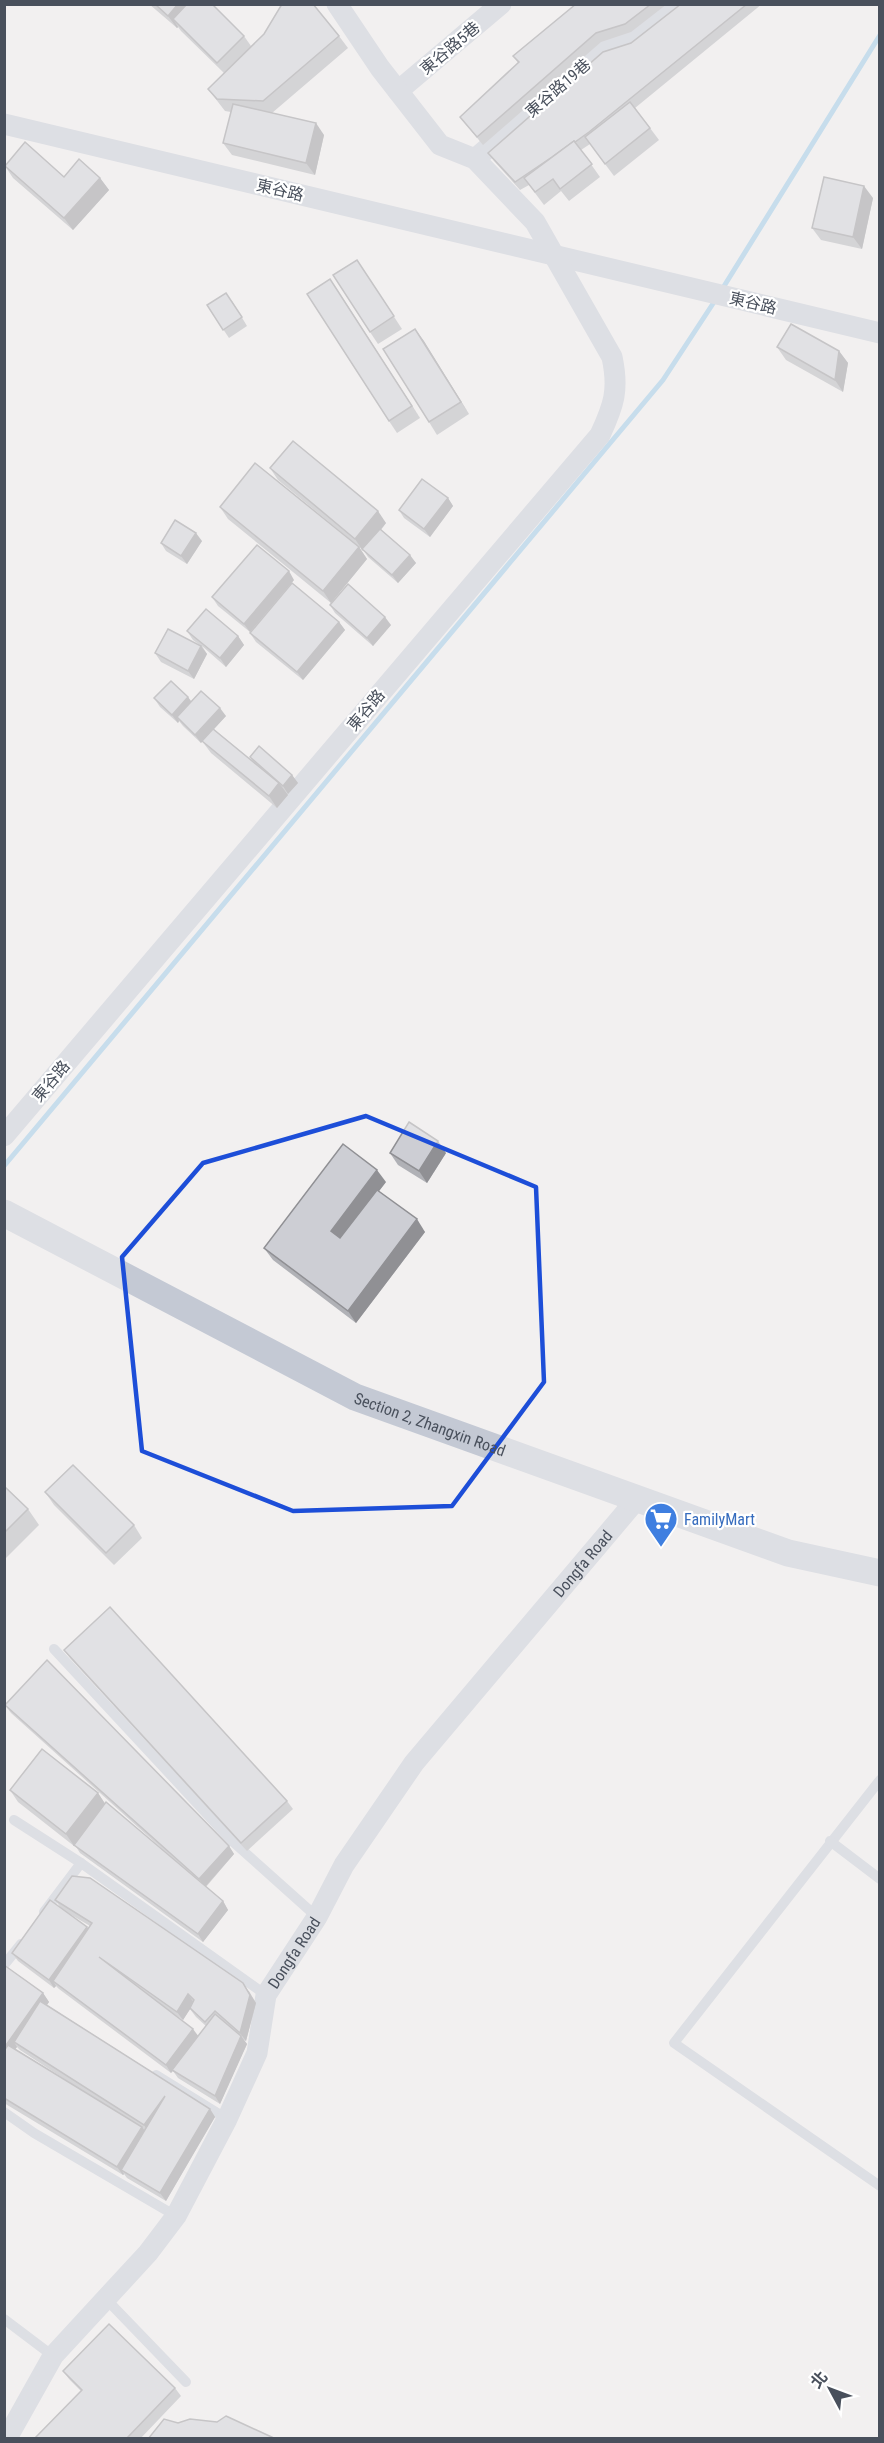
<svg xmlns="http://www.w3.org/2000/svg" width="884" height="2443" font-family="'Roboto Condensed','Noto Sans TC',sans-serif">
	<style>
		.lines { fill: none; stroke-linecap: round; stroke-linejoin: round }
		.stream { stroke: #92c5e6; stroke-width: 5 }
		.service { stroke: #c4c9d4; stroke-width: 10 }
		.minor { stroke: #c4c9d4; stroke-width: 21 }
		.tertiary { stroke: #c4c9d4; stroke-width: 27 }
		.wall { fill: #b0b1b6; fill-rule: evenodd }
		.shaded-wall { fill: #909094 }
		.building { fill: #cdced4; stroke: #909094; stroke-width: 1.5 }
		.marked { fill: none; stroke: #1d4ed8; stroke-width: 4.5; stroke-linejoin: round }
		.labels { text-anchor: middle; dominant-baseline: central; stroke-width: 4.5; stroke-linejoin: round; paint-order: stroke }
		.street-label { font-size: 16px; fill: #49505c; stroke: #fff }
		.shop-label { font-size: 16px; fill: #366cbe; stroke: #fff; text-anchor: start }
	</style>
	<rect width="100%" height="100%" fill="#f2f0f0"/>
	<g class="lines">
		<!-- stream -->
		<g class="stream">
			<path d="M721 291 880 35"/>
			<path d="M4 1166 663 380 716 299"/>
		</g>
		<!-- service -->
		<g class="service">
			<path d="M54 1649 231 1840 317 1917"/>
			<path d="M880 1780 674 2043 880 2186"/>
			<path d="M14 1820 81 1863 266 1995"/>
			<path d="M830 1841 880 1879"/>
			<path d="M44 1912 81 1863"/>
			<path d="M4 1965 21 1944"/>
			<path d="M156 2075 227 2119"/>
			<path d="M4 2112 34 2133 176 2216"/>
			<path d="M106 2299 186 2382"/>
			<path d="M4 2319 53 2356"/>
		</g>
		<!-- minor -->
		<g class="minor">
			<path d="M398 91 501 4"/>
			<path d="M4 124 880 333"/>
			<path d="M475 159 604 48 627 42 680 4"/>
			<path d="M4 1136 600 435C614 405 619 390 612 357L535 222 475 159 440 145 380 68 337 4"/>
			<path id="s1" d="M7 2438 53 2356 148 2253 176 2216 227 2119 257 2053 266 1995 317 1917 344 1865 414 1763 637 1499"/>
		</g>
		<!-- tertiary -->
		<path class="tertiary" id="s2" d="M4 1213 355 1397 788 1553 880 1573"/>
	</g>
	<!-- wall -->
	<g class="wall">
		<path d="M149 4H212L244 36 251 46 339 36 348 48 272 113 324 135 315 175 232 155 223 143 231 112 225 111 208 89 224 73 181 31 178 27 177 28Z"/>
		<path d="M576 4H667L631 32 601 42 483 145 460 117 518 63 513 56Z"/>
		<path d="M681 4H762L635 108 659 140 614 176 590 144 581 150 600 177 569 201 561 191 544 205 529 185 520 190 494 161 488 153Z"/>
		<path d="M5 166 64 177 100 178 109 190 73 230 13 178Z"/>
		<path d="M873 198 862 249 821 240 812 228Z"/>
		<path d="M357 260 402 329 378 344 370 332Z"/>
		<path d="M338 291 420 418 397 433 389 421Z"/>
		<path d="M232 301 247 326 229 338 207 305Z"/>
		<path d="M415 329 469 414 437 435 429 422Z"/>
		<path d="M777 347 839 351 848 363 843 392 786 360Z"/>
		<path d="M270 468 386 523 381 530 416 563 398 583 368 557 364 551 359 547 367 559 331 603 228 519 220 507 346 536 278 480Z"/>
		<path d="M448 498 453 506 430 537 404 518 399 510Z"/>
		<path d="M202 541 187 564 166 551 161 543Z"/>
		<path d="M294 580 250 632 218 606 212 597Z"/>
		<path d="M330 605 391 625 373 646 335 613Z"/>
		<path d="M339 622 345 630 303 680 256 642 250 633Z"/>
		<path d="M187 631 238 636 244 645 226 667 202 646 207 654 194 679 161 662 155 653 201 646 193 640Z"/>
		<path d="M188 697 191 702 226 716 214 729 252 761 250 757 292 775 298 783 288 794 285 791 288 795 277 808 211 753 202 741 201 743 183 726 179 721 178 723 160 707 154 698Z"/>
		<path d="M390 1153H446L427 1183 398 1165Z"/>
		<path d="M386 1182 379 1191 425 1232 356 1323 273 1260 264 1248Z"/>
		<path d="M4 1486 28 1509 39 1525 4 1560Z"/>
		<path d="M45 1492 134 1525 142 1538 114 1565 54 1505Z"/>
		<path d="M64 1650 287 1801 293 1809 247 1851 70 1658Z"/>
		<path d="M5 1705 229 1846 234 1854 206 1887 223 1901 228 1910 203 1942 80 1853 75 1845 74 1846 18 1802 10 1790 98 1793 105 1804 179 1864 11 1713Z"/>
		<path d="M55 1900 249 1991 256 2003 246 2041 244 2040 247 2044 220 2104 178 2078 173 2071 171 2073 59 1989 56 1986 54 1988 18 1961 12 1953 61 1908ZM63 1910 90 1926 88 1928ZM190 2009 196 2017 206 2026 198 2036 171 2012 183 2020Z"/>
		<path d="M4 1965 43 1993 49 2002 47 2005 210 2109 215 2117 166 2201 127 2178 124 2174 123 2175 4 2103ZM17 2047 20 2050 69 2082 15 2049Z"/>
		<path d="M63 2371 175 2388 181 2396 140 2439H34L81 2391 69 2379Z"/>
	</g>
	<!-- shaded-wall -->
	<g class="shaded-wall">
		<path d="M178 4H197L173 19 178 27 177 28 168 16Z"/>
		<path d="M316 123 324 135 315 175 306 163Z"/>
		<path d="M100 178 109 190 73 230 64 218Z"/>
		<path d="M864 186 873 198 862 249 853 237Z"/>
		<path d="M330 279 338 291 420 418 412 406Z"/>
		<path d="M415 329 424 341 469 414 461 402Z"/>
		<path d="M839 351 848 363 843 392 835 380Z"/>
		<path d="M448 498 453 506 430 537 424 529Z"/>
		<path d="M378 511 386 523 363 551 355 539Z"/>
		<path d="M196 533 202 541 187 564 181 556Z"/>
		<path d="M359 547 367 559 331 603 323 591Z"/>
		<path d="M410 555 416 563 398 583 392 575Z"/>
		<path d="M289 571 294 580 250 632 244 624Z"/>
		<path d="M385 617 391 625 373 646 367 638Z"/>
		<path d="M339 622 345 630 303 680 297 672Z"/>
		<path d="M238 636 244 645 226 667 220 658Z"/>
		<path d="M201 646 207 654 194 679 188 671Z"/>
		<path d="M188 697 194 705 177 717 179 721 178 723 172 715Z"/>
		<path d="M220 708 226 716 201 743 195 735Z"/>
		<path d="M292 775 298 783 288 794 283 786Z"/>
		<path d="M279 783 288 795 277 808 269 796Z"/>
		<path d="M438 1141 446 1153 427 1183 419 1171Z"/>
		<path d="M377 1170 386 1182 339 1243 331 1231Z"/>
		<path d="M417 1219 425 1232 356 1323 348 1311Z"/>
		<path d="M98 1793 106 1805 74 1846 66 1834Z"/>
		<path d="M229 1846 234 1854 205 1887 199 1879Z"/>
		<path d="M223 1901 228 1910 203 1942 198 1934Z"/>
		<path d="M87 1927 93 1935 53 1981 56 1986 54 1988 49 1980Z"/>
		<path d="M243 1983 256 2003 246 2041 240 2033Z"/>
		<path d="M43 1993 49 2002 18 2045 14 2042 17 2047 4 2064V2048Z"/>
		<path d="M188 1994 194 2003 183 2020 177 2012Z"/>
		<path d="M193 2029 199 2037 171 2073 166 2065Z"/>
		<path d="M241 2036 247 2044 220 2104 215 2096Z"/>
		<path d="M165 2096 150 2134 144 2125Z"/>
		<path d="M210 2109 215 2117 166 2201 160 2193Z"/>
		<path d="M142 2127 148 2135 121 2170 124 2174 123 2175 117 2167Z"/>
	</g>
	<!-- building -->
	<g class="building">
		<path d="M155 4H178L168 16Z"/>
		<path d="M187 4H212L244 36 217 63 173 19Z"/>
		<path d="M282 4H313L339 36 263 101 217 99 208 89 264 34Z"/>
		<path d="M576 4H651L625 24 596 33 477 137 460 117 519 62 513 56Z"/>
		<path d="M681 4H747L589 132 575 142 574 141 552 157 515 182 488 153 603 52 631 43Z"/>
		<path d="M630 102 650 128 605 164 585 137Z"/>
		<path d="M233 104 316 123 306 163 223 143Z"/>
		<path d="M574 141 592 164 560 189 553 179 535 192 524 178Z"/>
		<path d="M25 142 64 177 79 159 100 178 64 218 5 166Z"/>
		<path d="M824 177 864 186 853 237 812 228Z"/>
		<path d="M357 260 394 316 370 332 333 275Z"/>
		<path d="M330 279 412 406 389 421 307 294Z"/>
		<path d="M226 293 242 317 223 330 207 305Z"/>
		<path d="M791 324 839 351 835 380 777 347Z"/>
		<path d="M415 329 461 402 429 422 383 349Z"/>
		<path d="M293 441 378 511 355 539 270 468Z"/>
		<path d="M255 463 359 547 323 591 220 507Z"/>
		<path d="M422 479 448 498 424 529 399 510Z"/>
		<path d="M175 520 196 533 181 556 161 543Z"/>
		<path d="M380 529 410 555 392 575 362 549Z"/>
		<path d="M257 545 289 571 244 624 212 597Z"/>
		<path d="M292 583 339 622 297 672 250 633Z"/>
		<path d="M348 584 385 617 367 638 330 605Z"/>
		<path d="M206 609 238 636 220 658 187 631Z"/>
		<path d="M168 629 201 646 188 671 155 653Z"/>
		<path d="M171 681 188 697 172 715 154 698Z"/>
		<path d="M201 691 220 708 195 735 177 717Z"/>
		<path d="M213 729 279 783 269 796 202 741Z"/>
		<path d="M259 746 292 775 283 786 250 757Z"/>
		<path d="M409 1122 438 1141 419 1171 390 1153Z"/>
		<path d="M343 1144 377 1170 331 1231 340 1238 377 1190 417 1219 348 1311 264 1248Z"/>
		<path d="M73 1465 134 1525 106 1553 45 1492Z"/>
		<path d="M4 1486 28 1509 4 1533Z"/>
		<path d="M110 1607 287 1801 241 1843 64 1650Z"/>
		<path d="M47 1660 229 1846 199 1879 5 1705Z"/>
		<path d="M42 1749 98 1793 66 1834 10 1790Z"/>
		<path d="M106 1802 223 1901 198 1934 74 1845Z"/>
		<path d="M72 1876 90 1878 243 1983 250 1995 240 2033 215 2011 205 2022 190 2008 194 2000 188 1994 177 2012 99 1957 193 2029 166 2065 53 1981 92 1923 55 1900Z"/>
		<path d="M50 1900 87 1927 49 1980 12 1953Z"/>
		<path d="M4 1965 43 1993 4 2048Z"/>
		<path d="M40 2001 210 2109 160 2193 121 2170 165 2096 144 2125 14 2042Z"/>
		<path d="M215 2014 241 2036 215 2096 172 2070Z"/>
		<path d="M8 2045 142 2127 117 2167 4 2098V2051Z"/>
		<path d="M109 2324 175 2388 126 2439H34L82 2390 63 2371Z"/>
		<path d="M226 2416 276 2439H148L164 2419 178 2423 190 2419 217 2422Z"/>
	</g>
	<!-- marked area -->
	<path d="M0 0H884V2443H0ZM366 1116 536 1187 544 1382 452 1506 293 1511 142 1451 122 1257 203 1163Z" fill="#f2f0f0" fill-opacity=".55" fill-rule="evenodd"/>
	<path class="marked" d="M366 1116 536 1187 544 1382 452 1506 293 1511 142 1451 122 1257 203 1163Z"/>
	<!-- icons -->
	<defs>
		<g id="supermarket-pin" transform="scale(1.725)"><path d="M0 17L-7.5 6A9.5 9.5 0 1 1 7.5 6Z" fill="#3f7fe0" stroke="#fff"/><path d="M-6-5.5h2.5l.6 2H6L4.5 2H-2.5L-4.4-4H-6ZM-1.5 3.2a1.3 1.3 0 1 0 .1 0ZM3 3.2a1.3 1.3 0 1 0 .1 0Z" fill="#fff"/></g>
	</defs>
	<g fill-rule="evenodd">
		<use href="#supermarket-pin" x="661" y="1519"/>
	</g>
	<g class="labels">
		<!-- street labels -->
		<g class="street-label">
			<text transform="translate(450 48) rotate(-40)">東谷路5巷</text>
			<text transform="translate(558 88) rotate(-41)">東谷路19巷</text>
			<text transform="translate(280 190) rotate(13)">東谷路</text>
			<text transform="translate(753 303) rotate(13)">東谷路</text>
			<text transform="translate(366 710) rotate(-50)">東谷路</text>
			<text transform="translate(51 1081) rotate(-50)">東谷路</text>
			<text stroke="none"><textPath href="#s2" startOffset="476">Section 2, Zhangxin Road</textPath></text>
			<text stroke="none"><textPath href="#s1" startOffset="1058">Dongfa Road</textPath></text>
			<text stroke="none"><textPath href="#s1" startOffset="572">Dongfa Road</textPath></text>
		</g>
		<!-- shop labels -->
		<g class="shop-label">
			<text x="684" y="1519">FamilyMart</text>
		</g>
	</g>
	<!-- border -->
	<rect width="884" height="2443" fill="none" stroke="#49505c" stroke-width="12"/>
	<!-- north arrow -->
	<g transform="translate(830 2389) rotate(311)" stroke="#ffffff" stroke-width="4.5" paint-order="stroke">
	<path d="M0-4.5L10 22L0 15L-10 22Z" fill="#49505c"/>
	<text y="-9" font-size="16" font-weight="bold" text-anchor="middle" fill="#49505c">北</text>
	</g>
</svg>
